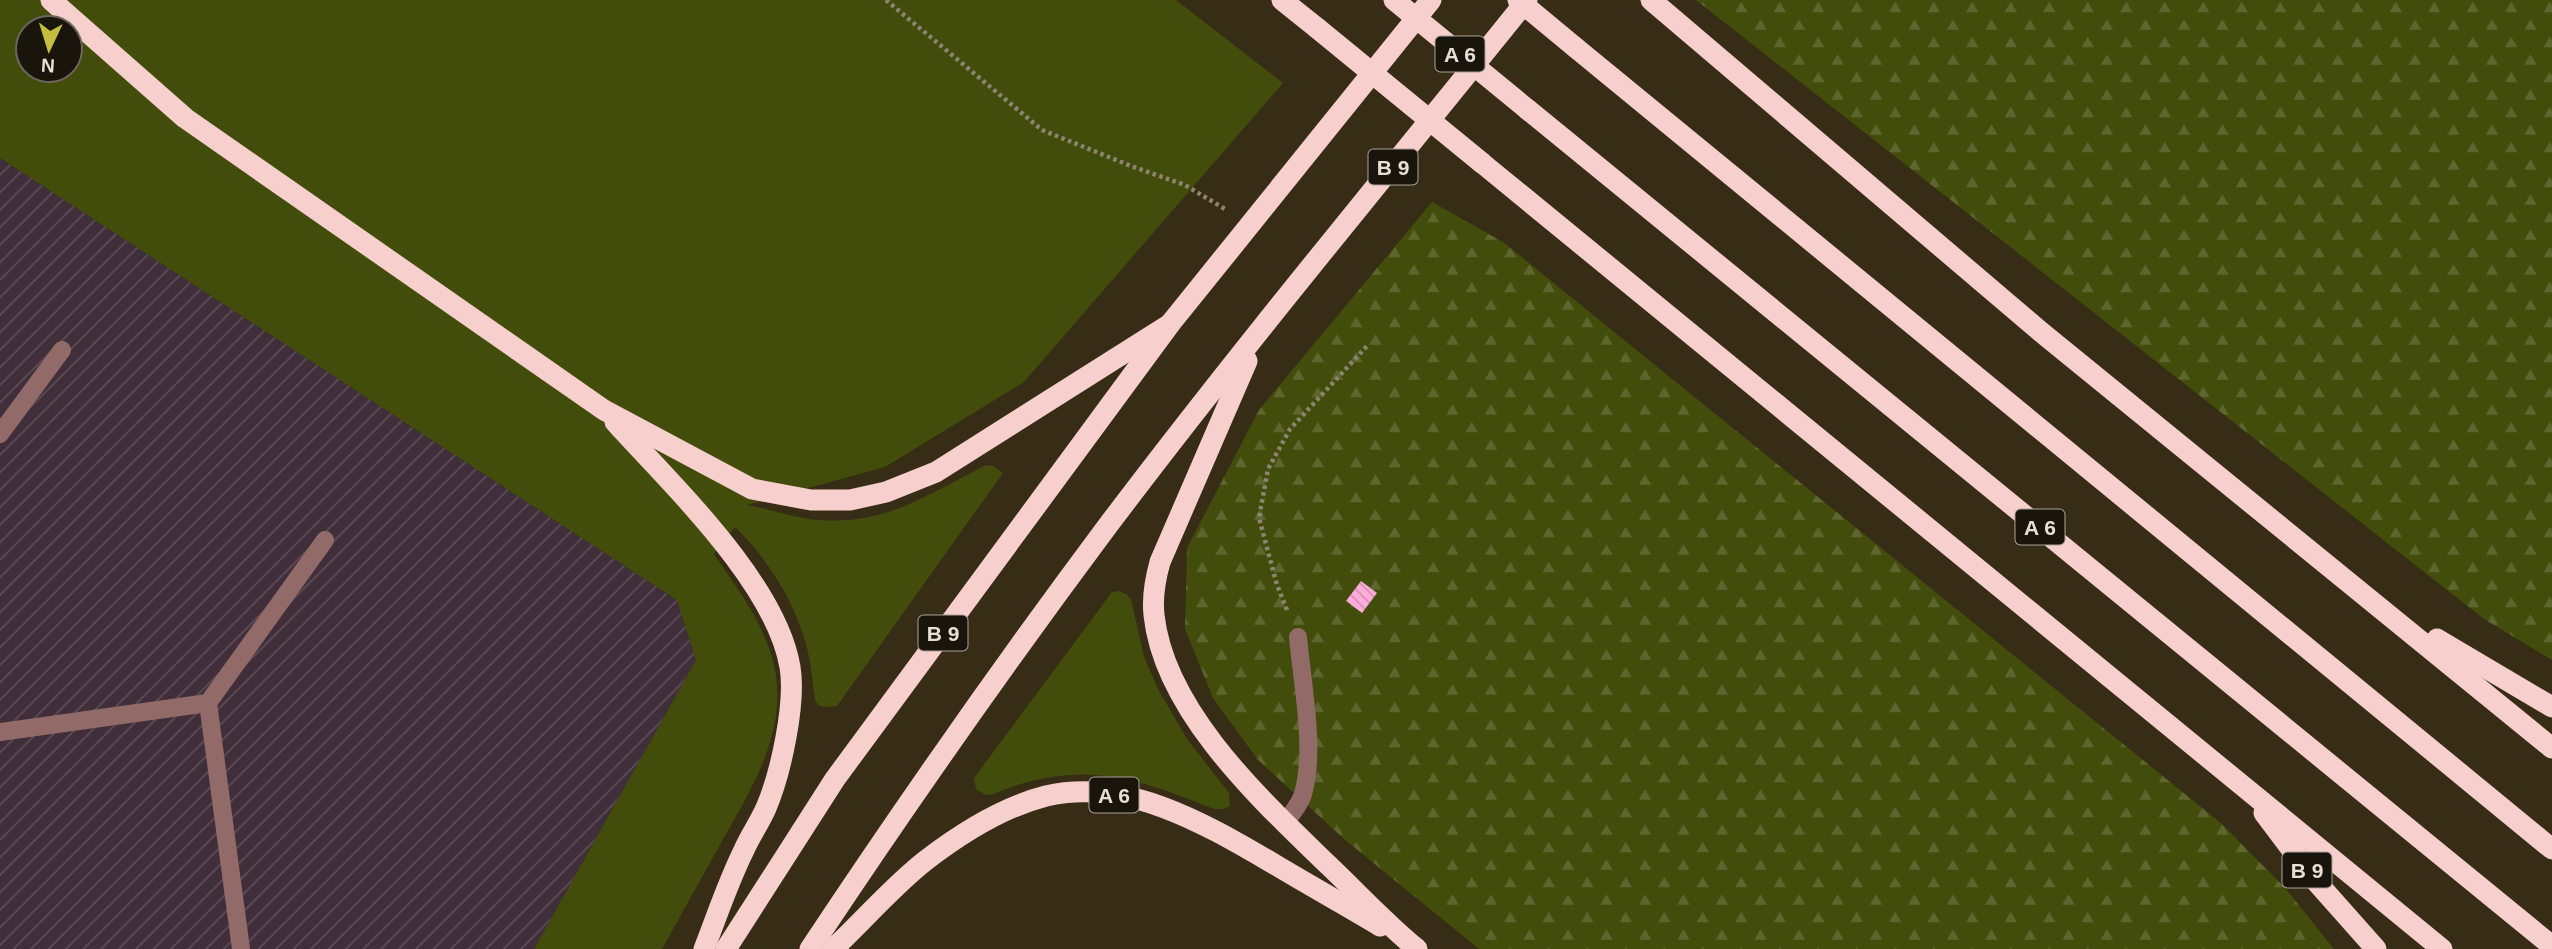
<svg xmlns="http://www.w3.org/2000/svg" width="2552" height="949" font-family="Arial,sans-serif">
	<style>
		.industrial { fill: url(#industrial-furrows) }
		.green { fill: #424d0b; fill-rule: evenodd }
		.forest { fill: url(#forest-firs) }
		.building { fill: url(#building-back-hatch) }
		.lines { fill: none; stroke-linecap: round; stroke-linejoin: round }
		.path { stroke: #8e8472; stroke-width: 4.5; stroke-dasharray: 3.5 3.5; stroke-linecap: butt }
		.minor { stroke: #926a68; stroke-width: 18 }
		.highway { stroke: #f7cfcc; stroke-width: 21 }
		.highway-bridge { stroke: #f7cfcc; stroke-width: 21 }
		.labels { text-anchor: middle; dominant-baseline: central; stroke-width: 7; stroke-linejoin: round; paint-order: stroke }
		.shield { fill: #1a150c; stroke: #aaa297; stroke-width: 2 }
		.shield-label { font-size: 21px; font-weight: bold; fill: #e7dfd2 }
	</style>
	<defs>
		<pattern id="industrial-furrows" width="10" height="10" patternUnits="userSpaceOnUse" patternTransform="scale(1.75)"><rect width="10" height="10" fill="#402f3a"/><path d="M-1 1l2-2M0 10L10 0M9 11l2-2" fill="none" stroke="#5c4d56"/></pattern>
		<pattern id="forest-firs" width="22" height="20" patternUnits="userSpaceOnUse" patternTransform="scale(1.75)"><rect width="22" height="20" fill="#424d0b"/><path d="M5 1l3.5 6h-7zM16 11l3.5 6h-7z" fill="#5d662e"/></pattern>
		<pattern id="building-back-hatch" width="6" height="6" patternUnits="userSpaceOnUse" patternTransform="scale(1.75)"><rect width="6" height="6" fill="#ffacdb"/><path d="M-1 5l2 2M0 0l6 6M5-1l2 2" fill="none" stroke="#d092b4"/></pattern>
	</defs>
	<rect width="100%" height="100%" fill="#372c15"/>
	<!-- industrial -->
	<path class="industrial" d="M0 158 677 600 696 660 534 949H0Z"/>
	<!-- green -->
	<g class="green">
		<path d="M0 0H1176L1283 83 1024 382 885 467 747 505C766 508 788 516 809 519 883 528 924 496 986 465L993 466 1003 473 837 706 824 707 818 705 815 699C812 680 811 659 805 641 793 599 766 557 735 527L714 554C735 585 758 615 770 651 794 721 755 783 722 841 702 877 682 913 662 949H534L696 660 677 600 0 158ZM28 28H70V70H28Z"/>
		<path d="M1119 591 1126 594 1131 599 1144 657 1158 689 1187 739 1229 793 1230 806 1223 809H1214C1129 775 1079 759 990 795L984 794 976 789 974 778 1112 592Z"/>
	</g>
	<!-- forest -->
	<g class="forest">
		<path d="M1696 0H2552V660L2484 619Z"/>
		<path d="M1432 202 1503 242 2222 824 2286 889 2334 949H1479L1344 839 1258 760 1213 698 1185 629 1187 548 1259 410Z"/>
	</g>
	<!-- building -->
	<path class="building" d="M1361 581 1377 593 1362 613 1346 601Z"/>
	<g class="lines">
		<!-- path -->
		<g class="path">
			<path d="M886 0 1042 130 1131 166 1185 185 1225 209"/>
			<path d="M1287 610 1277 585 1259 518 1268 469 1290 429 1368 345"/>
		</g>
		<!-- minor -->
		<g class="minor">
			<path d="M0 434 62 350"/>
			<path d="M208 703 241 949"/>
			<path d="M0 732 208 703 325 540"/>
			<path d="M1285 823C1292 813 1302 802 1304 790 1315 747 1302 682 1298 637"/>
		</g>
		<!-- highway -->
		<g class="highway">
			<path d="M51 0 185 118 604 410 752 489 811 500H850L886 492 936 472 1170 324"/>
			<path d="M1282 0 1317 28"/>
			<path d="M1651 0 2041 332 2552 748"/>
			<path d="M1576 48 2552 849"/>
			<path d="M1527 109 2552 946"/>
			<path d="M1482 163 2442 949"/>
			<path d="M1247 361 1160 562C1155 580 1152 597 1154 615 1164 710 1259 798 1324 861 1355 890 1384 922 1417 949"/>
			<path d="M615 422C671 484 776 583 790 667 796 703 781 773 766 808 760 822 750 836 744 850 728 882 717 916 704 949"/>
			<path d="M2437 639 2552 707"/>
			<path d="M2264 813 2313 878 2376 949"/>
			<path d="M726 949 835 779 1170 324 1431 0"/>
			<path d="M810 949C905 806 1003 666 1106 528 1241 349 1386 175 1527 0"/>
			<path d="M833 949C863 921 893 886 925 861 960 834 1003 807 1046 796 1128 777 1207 825 1274 864 1309 885 1345 905 1380 926"/>
		</g>
		<!-- highway-bridge -->
		<g class="highway-bridge">
			<path d="M1394 0 1527 109"/>
			<path d="M1518 0 1576 48"/>
			<path d="M1317 28 1482 163"/>
		</g>
	</g>
	<g class="labels">
		<!-- shield labels -->
		<g class="shield">
			<rect x="1435.5" y="36.5" width="49" height="35" rx="5"/>
			<rect x="1368.5" y="149.5" width="49" height="35" rx="5"/>
			<rect x="2015.5" y="509.5" width="49" height="35" rx="5"/>
			<rect x="918.5" y="615.5" width="49" height="35" rx="5"/>
			<rect x="1089.5" y="777.5" width="49" height="35" rx="5"/>
			<rect x="2282.5" y="852.5" width="49" height="35" rx="5"/>
		</g>
		<g class="shield-label">
			<text x="1460" y="54">A 6</text>
			<text x="1393" y="167">B 9</text>
			<text x="2040" y="527">A 6</text>
			<text x="943" y="633">B 9</text>
			<text x="1114" y="795">A 6</text>
			<text x="2307" y="870">B 9</text>
		</g>
	</g>
	<!-- north arrow -->
	<g transform="translate(49 49) rotate(184)"><circle r="33" fill="#1a150c" stroke="#6c665b" stroke-width="2"/>
	<path d="M0-5L12 26L0 18L-12 26Z" fill="#c4bd3e"/>
	<text y="-10" font-size="19" font-weight="bold" text-anchor="middle" fill="#e7dfd2">N</text>
	</g>
</svg>
